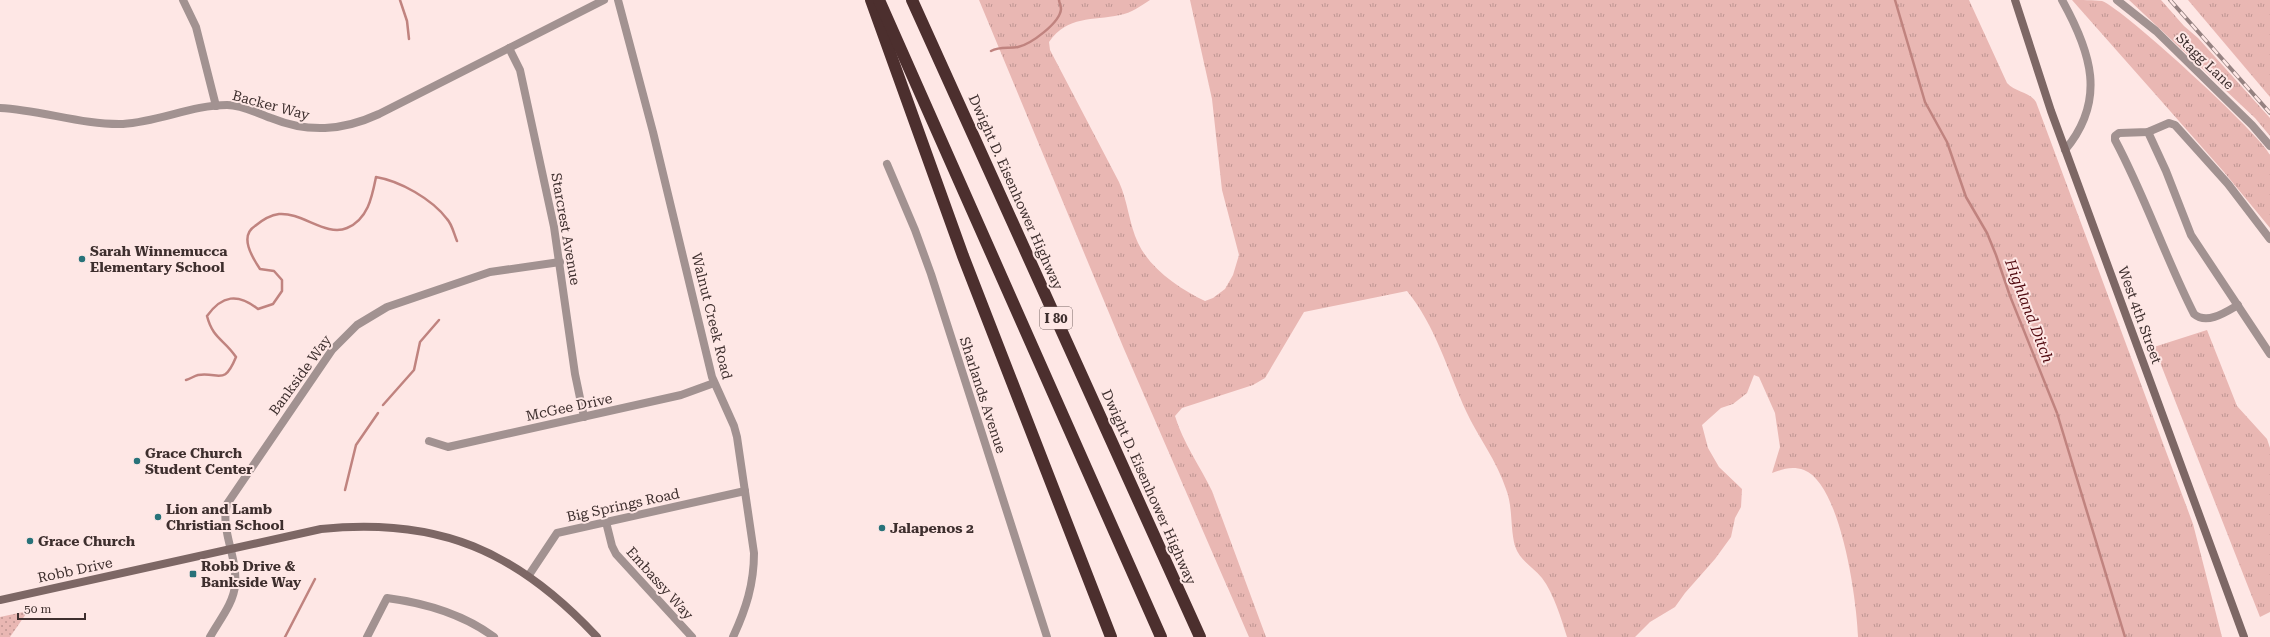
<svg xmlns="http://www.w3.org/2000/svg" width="2270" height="637" font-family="'Roboto Serif',serif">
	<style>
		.grass { fill: url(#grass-tufts) }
		.park { fill: url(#park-dots) }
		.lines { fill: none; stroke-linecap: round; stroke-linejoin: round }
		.stream { stroke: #c0837f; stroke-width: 2.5 }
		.minor { stroke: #a29291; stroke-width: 8 }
		.secondary { stroke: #7d6765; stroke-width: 8 }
		.motorway { stroke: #4c2f2e; stroke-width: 12 }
		.rail-casing { stroke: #958281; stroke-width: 4 }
		.rail { stroke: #fee7e5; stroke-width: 2.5; stroke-dasharray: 8; stroke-linecap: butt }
		.poi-dot { fill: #287279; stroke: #fee7e5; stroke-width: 1.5 }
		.labels { text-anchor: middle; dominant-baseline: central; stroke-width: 4; stroke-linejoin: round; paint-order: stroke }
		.shield { fill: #fee7e5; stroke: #786665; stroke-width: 1 }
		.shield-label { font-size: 13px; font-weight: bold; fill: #3e2f2e }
		.street-label { font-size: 14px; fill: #3e2f2e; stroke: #fee7e5 }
		.poi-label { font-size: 14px; font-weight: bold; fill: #3e2f2e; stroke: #fee7e5; text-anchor: start }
		.water-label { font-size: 15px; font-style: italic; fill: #50090f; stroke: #fee7e5 }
	</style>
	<defs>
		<pattern id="grass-tufts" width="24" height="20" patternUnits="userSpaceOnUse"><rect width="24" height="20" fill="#e9b7b3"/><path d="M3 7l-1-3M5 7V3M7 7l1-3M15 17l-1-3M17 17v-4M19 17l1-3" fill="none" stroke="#be9592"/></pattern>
		<pattern id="park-dots" width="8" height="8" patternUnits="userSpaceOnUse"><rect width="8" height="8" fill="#e9b7b3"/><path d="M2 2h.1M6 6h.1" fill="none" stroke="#be9592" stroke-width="1.8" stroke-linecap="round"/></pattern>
	</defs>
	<rect width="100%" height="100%" fill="#fee7e5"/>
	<!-- grass -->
	<g class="grass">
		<path d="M979 0H1150C1141 6 1131 13 1120 15 1092 21 1068 15 1049 42L1050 50 1119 182C1128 202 1129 224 1138 243 1151 270 1180 289 1205 301L1213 298 1225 289 1233 275 1239 255 1222 190 1212 99 1190 0H1969L2007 83C2015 92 2030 92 2036 102L2193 524 2222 637H1858C1857 601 1841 484 1804 470 1792 466 1783 469 1772 473L1780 447 1775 413 1759 377 1754 375 1747 393 1733 404 1721 408 1702 425 1708 448 1719 467 1742 489 1741 507 1735 518 1731 537 1715 559 1685 593 1675 607 1650 622 1635 637H1567C1561 618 1554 594 1542 578 1533 567 1520 561 1515 546 1510 528 1513 507 1506 489 1497 461 1478 437 1466 411 1448 371 1435 325 1407 291L1304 312 1265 378 1253 385 1182 408 1175 416C1183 443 1200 466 1212 491L1266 637H1249L1124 349Z"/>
		<path d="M2072 0C2081 0 2094 0 2102 1 2124 9 2262 136 2270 155 2270 163 2270 216 2270 228L2224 172Z"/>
		<path d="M2129 0H2161L2184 26 2198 38 2270 118V136L2255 118Z"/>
		<path d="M2188 0H2270V97Z"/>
		<path d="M2207 330 2237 406 2267 439 2270 448V612L2260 617 2154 347Z"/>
	</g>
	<!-- park -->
	<path class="park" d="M28 611 10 637H0V617Z"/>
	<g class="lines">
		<!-- stream -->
		<g class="stream">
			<path d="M400 0 407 21 409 39"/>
			<path d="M1895 0 1925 102 1947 142 1966 197 1987 233 1996 255 2010 296 2057 413 2125 637"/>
			<path d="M991 51C1000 46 1009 49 1018 47 1031 44 1060 23 1061 9 1061 6 1059 2 1059 0"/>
			<path d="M186 380C190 379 194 376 198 375 220 372 224 386 236 357 224 339 213 339 207 316 222 295 238 293 258 309L273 304 282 291V280L274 271 260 269C252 257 239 236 255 226 261 221 271 215 279 214 302 212 326 237 347 228 368 219 372 197 376 177 400 181 432 199 447 219 452 224 454 234 457 241"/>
			<path d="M383 405 414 370 420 342 439 320"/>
			<path d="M345 490 356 445 378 413"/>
			<path d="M285 637 315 579"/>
		</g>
		<!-- minor -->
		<g class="minor">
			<path d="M183 0 196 27 216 106"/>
			<path d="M618 0 653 132 712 377 734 426 737 437 754 553C754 584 746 609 733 637"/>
			<path d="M2062 0C2091 52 2107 100 2065 150"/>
			<path d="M2117 0 2156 31 2252 125 2270 146"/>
			<path d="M509 48 520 70 554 227 575 374 584 417"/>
			<path d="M0 108C41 110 82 125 123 124 159 122 192 105 227 105 242 105 257 113 271 118 308 133 342 131 379 114L604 0"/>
			<path d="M2148 132 2166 171 2191 235 2270 354"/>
			<path d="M887 164 915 230 931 274 1047 637"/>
			<path d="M2238 305C2226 312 2207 325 2194 314 2165 257 2145 196 2115 140V136L2119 133 2148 132 2169 123 2175 125 2228 184 2270 239"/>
			<path d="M429 441 448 447 681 395 714 383"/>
			<path d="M606 522 612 546 616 554 692 637"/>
			<path d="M529 575 557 533 745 491"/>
			<path d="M210 637C218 622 234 603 235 585 238 557 220 531 227 504L332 350 357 325 387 307 490 272 560 262"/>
			<path d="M367 637 387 598C425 603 463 614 494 637"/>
		</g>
		<!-- secondary -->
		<g class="secondary">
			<path d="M2015 0 2051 111 2244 637"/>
			<path d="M0 600 321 529C439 517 517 551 597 637"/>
		</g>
		<!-- motorway -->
		<g class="motorway">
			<path d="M871 0 963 256 1111 637"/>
			<path d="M879 0 1161 637"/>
			<path d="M912 0 1200 637"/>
		</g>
		<!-- rail casing -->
		<g class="rail-casing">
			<path id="rail" d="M2170 0 2270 113"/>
		</g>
		<!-- rail -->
		<use href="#rail" class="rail"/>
	</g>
	<!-- markers -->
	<g class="poi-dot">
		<circle cx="82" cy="259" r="4"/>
		<circle cx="137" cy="461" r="4"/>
		<circle cx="158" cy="517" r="4"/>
		<circle cx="882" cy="528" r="4"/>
		<circle cx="30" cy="541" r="4"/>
		<rect x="189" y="570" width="8" height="8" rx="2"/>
	</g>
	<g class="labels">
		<!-- shield labels -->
		<rect class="shield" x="1040" y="307" width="32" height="22" rx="3"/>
		<g class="shield-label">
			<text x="1056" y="318">I 80</text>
		</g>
		<!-- street labels -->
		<g class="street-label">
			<text transform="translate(2205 61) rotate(44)">Stagg Lane</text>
			<text transform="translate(271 105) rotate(15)">Backer Way</text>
			<text transform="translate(1016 192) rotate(66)">Dwight D. Eisenhower Highway</text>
			<text transform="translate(566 229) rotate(80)">Starcrest Avenue</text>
			<text transform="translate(2140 315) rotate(70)">West 4th Street</text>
			<text transform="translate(712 316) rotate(76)">Walnut Creek Road</text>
			<text transform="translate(300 375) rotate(-54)">Bankside Way</text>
			<text transform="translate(983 395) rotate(72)">Sharlands Avenue</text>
			<text transform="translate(569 407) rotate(-12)">McGee Drive</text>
			<text transform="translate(1149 487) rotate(66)">Dwight D. Eisenhower Highway</text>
			<text transform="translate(623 505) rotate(-12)">Big Springs Road</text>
			<text transform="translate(75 570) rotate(-12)">Robb Drive</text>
			<text transform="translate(660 583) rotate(48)">Embassy Way</text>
		</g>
		<!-- poi labels -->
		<g class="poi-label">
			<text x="90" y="251">Sarah Winnemucca<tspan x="90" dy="16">Elementary School</tspan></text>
			<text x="145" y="453">Grace Church<tspan x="145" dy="16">Student Center</tspan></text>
			<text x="166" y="509">Lion and Lamb<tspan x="166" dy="16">Christian School</tspan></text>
			<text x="890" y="528">Jalapenos 2</text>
			<text x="38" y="541">Grace Church</text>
			<text x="201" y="566">Robb Drive &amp;<tspan x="201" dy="16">Bankside Way</tspan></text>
		</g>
		<!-- water labels -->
		<g class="water-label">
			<text transform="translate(2029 311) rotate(69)">Highland Ditch</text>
		</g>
	</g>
	<!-- scale -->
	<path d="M18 613v6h67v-6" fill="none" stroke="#3e2f2e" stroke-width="2"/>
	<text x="24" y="613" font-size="12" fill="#3e2f2e" stroke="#fee7e5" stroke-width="3" paint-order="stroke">50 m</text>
</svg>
